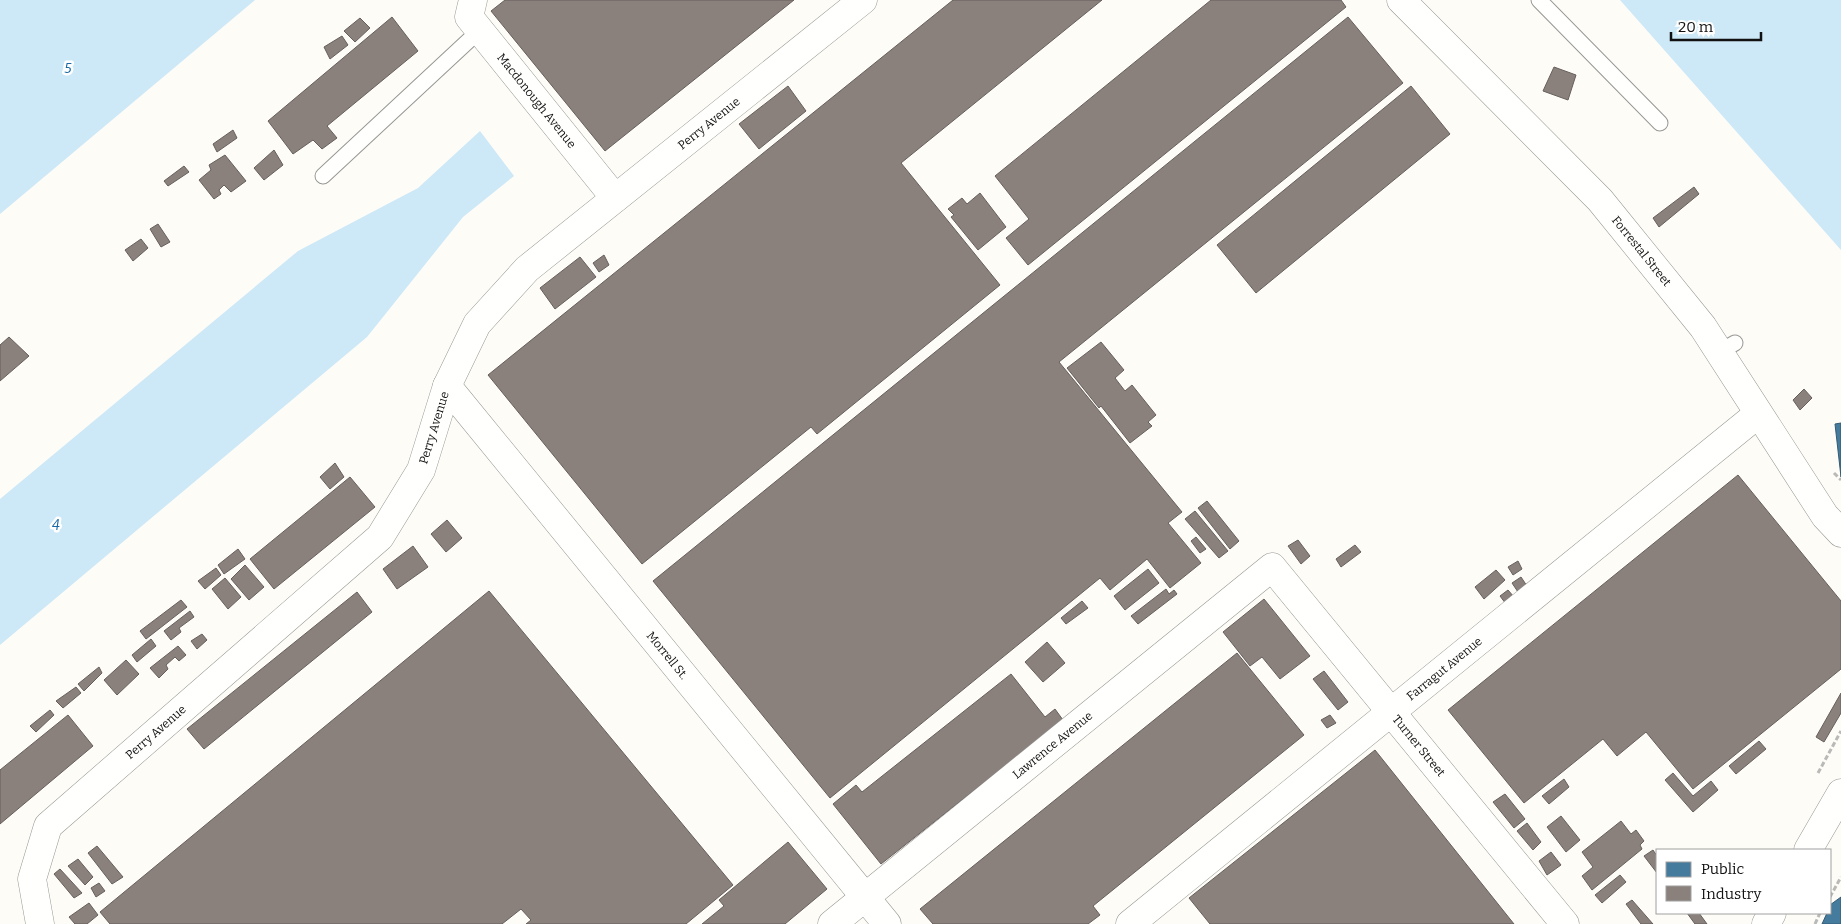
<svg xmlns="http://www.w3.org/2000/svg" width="1841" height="924" font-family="Bitter,serif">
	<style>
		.water { fill: #cde8f7 }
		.pier { fill: #fdfcf7 }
		.public { fill: #457b9d; stroke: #355b73 }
		.industry { fill: #8a817c; stroke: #665f5c }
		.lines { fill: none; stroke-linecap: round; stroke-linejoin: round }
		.lane-casing { stroke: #979795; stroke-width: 17 }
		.street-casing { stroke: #979795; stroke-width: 29 }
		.path { stroke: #b9b9b8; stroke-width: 3; stroke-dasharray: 5 2.5; stroke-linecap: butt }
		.lane { stroke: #fffffe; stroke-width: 15 }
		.street { stroke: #fffffe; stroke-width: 28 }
		.labels { text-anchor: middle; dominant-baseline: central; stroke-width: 5; stroke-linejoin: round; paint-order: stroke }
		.street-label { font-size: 12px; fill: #111; stroke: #fff }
		.water-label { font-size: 14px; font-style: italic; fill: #1768a6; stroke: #fff }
	</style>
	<rect width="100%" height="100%" fill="#fdfcf7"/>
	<!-- water -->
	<g class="water">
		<path d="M0 0H255L0 214Z"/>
		<path d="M1618 0H1841V256Z"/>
		<path d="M480 131 514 176 463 217 367 337 0 645V499L298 251 418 188Z"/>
	</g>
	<!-- pier -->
	<path class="pier" d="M1615 0H1620L1841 250V258Z"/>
	<!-- public -->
	<g class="public">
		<path d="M1841 423V477L1835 424Z"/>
		<path d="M1841 897V924H1822L1827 913H1830V905Z"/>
	</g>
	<!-- industry -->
	<g class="industry">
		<path d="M505 0H794L605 151 491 11Z"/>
		<path d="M953 0H1102L901 163 1000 285 817 434 811 427 642 564 488 375Z"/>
		<path d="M1211 0H1341L1346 7 1028 265 1006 238 1029 219 995 176Z"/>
		<path d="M392 17 418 51 327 126 337 138 322 149 313 140 293 154 268 121Z"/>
		<path d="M1348 17 1403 83 1059 362 1182 512 1168 523 1201 563 1170 588 1147 559 1110 590 1100 578 830 798 653 581Z"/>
		<path d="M360 18 370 28 355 42 344 31Z"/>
		<path d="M342 36 348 45 330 59 324 47Z"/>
		<path d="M1554 67 1576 75 1568 100 1543 91Z"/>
		<path d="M788 86 806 111 759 149 739 124Z"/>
		<path d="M1411 86 1450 134 1256 293 1217 245Z"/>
		<path d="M233 130 237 138 217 152 213 144Z"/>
		<path d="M274 150 283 165 264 180 254 168Z"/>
		<path d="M225 155 246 181 231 192 224 185 219 190 221 194 214 199 199 180 211 170 209 165Z"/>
		<path d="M184 166 189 172 168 186 164 181Z"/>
		<path d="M1694 187 1699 194 1659 227 1653 218Z"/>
		<path d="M980 193 1006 227 978 250 951 217 954 215 948 209 962 198 967 204Z"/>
		<path d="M158 224 170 242 161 247 150 229Z"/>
		<path d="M141 239 148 248 133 261 125 250Z"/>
		<path d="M604 255 609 265 599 272 593 263Z"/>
		<path d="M580 257 596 277 555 309 540 288Z"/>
		<path d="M9 337 29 356 0 381V345Z"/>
		<path d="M1101 342 1124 370 1115 378 1125 391 1132 385 1156 415 1148 422 1152 426 1130 443 1101 406 1099 408 1067 368Z"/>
		<path d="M1804 389 1812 398 1800 410 1793 400Z"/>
		<path d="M335 463 344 477 330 489 320 477Z"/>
		<path d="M1738 475 1841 601V669L1693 789 1646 732 1617 756 1603 739 1524 803 1448 710Z"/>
		<path d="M350 477 375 507 274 589 250 559Z"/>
		<path d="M1207 501 1239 541 1230 549 1198 508Z"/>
		<path d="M1195 511 1228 551 1219 558 1185 519Z"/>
		<path d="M447 520 462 538 446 552 431 534Z"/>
		<path d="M1196 537 1206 549 1200 553 1191 541Z"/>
		<path d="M1298 540 1310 556 1301 564 1288 546Z"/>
		<path d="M1355 545 1361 552 1341 567 1336 559Z"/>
		<path d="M413 546 428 567 397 589 383 569Z"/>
		<path d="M238 549 245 559 224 574 218 565Z"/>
		<path d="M1518 561 1522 569 1513 575 1508 567Z"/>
		<path d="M245 565 264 587 249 600 231 579Z"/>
		<path d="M216 568 221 575 205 589 198 581Z"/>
		<path d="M1148 569 1159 583 1125 610 1114 596Z"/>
		<path d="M1496 570 1505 580 1484 599 1475 587Z"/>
		<path d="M1521 577 1527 586 1518 592 1512 583Z"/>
		<path d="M225 578 241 597 228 609 212 589Z"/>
		<path d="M1166 589 1169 594 1174 590 1177 594 1138 624 1131 616Z"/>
		<path d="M1508 590 1514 597 1506 604 1500 596Z"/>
		<path d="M489 591 733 885 686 924H526L531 920 521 909 502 924H110L100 912Z"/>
		<path d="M357 592 372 612 204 749 187 729Z"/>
		<path d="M1264 599 1310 656 1280 679 1262 657 1250 666 1223 632Z"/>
		<path d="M181 600 187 607 146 639 140 631Z"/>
		<path d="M1082 601 1088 608 1066 624 1061 618Z"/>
		<path d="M190 611 194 617 179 628 181 632 171 640 164 631Z"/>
		<path d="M202 634 207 640 197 649 191 641Z"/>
		<path d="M151 639 156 646 137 662 132 655Z"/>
		<path d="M1047 642 1065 663 1043 682 1025 662Z"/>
		<path d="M178 646 186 655 179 661 175 657 166 665 168 669 159 678 150 668Z"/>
		<path d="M1237 653 1304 735 1093 906 1100 915 1088 924H933L920 909Z"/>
		<path d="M126 660 139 674 117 695 104 680Z"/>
		<path d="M99 667 102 673 84 691 78 684Z"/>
		<path d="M1324 671 1348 702 1338 710 1313 679Z"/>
		<path d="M1011 674 1045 717 1055 709 1063 720 881 864 833 804 856 785 862 792Z"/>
		<path d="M76 687 81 693 63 708 56 701Z"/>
		<path d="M1841 693V713L1824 742 1816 737Z"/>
		<path d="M50 710 54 715 36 732 30 726Z"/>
		<path d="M68 715 93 746 0 824V770Z"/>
		<path d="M1330 715 1336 723 1327 728 1321 720Z"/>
		<path d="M1759 741 1766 749 1736 774 1729 766Z"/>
		<path d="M1375 750 1514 924H1210L1189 898Z"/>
		<path d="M1673 773 1693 796 1711 781 1718 790 1693 812 1665 780Z"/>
		<path d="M1564 779 1569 787 1549 804 1542 796Z"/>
		<path d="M1505 794 1525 819 1514 828 1493 802Z"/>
		<path d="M1561 816 1580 840 1566 852 1547 827Z"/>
		<path d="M1621 821 1631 834 1636 830 1644 841 1640 845 1642 849 1592 890 1582 876 1593 867 1582 852Z"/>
		<path d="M1527 823 1541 842 1533 850 1517 831Z"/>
		<path d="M788 842 827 889 785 924H702L724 906 719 900Z"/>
		<path d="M97 846 123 877 112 884 88 853Z"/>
		<path d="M1653 850 1657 856V873L1644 856Z"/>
		<path d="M1551 852 1561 865 1547 875 1539 861Z"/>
		<path d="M78 859 93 877 85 885 68 866Z"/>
		<path d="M60 869 82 893 74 898 54 874Z"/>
		<path d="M1620 875 1626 882 1602 903 1595 895Z"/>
		<path d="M99 883 105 891 96 897 91 888Z"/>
		<path d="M1632 900 1653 924H1641L1626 904Z"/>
		<path d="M89 903 98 915 87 924H75L69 917Z"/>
		<path d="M1687 913H1699L1707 924H1695Z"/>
	</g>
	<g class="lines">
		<!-- lane casing -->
		<g class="lane-casing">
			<g id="lane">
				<path d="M1539 0 1660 123"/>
				<path d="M323 176 480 30"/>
				<path d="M1719 352 1735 343"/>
			</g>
		</g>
		<!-- street casing -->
		<g class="street-casing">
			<g id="street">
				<path id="s1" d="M473 0 469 17 615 198"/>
				<path id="s2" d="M1401 0 1600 200 1703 327 1825 516 1841 533"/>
				<path id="s3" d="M447 386 887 924"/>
				<path d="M1808 850 1841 793"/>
				<path id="s4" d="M40 924 32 879 48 826 380 537 421 470 447 386 477 324 527 269 863 0"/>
				<path id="s5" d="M832 924 1272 567 1565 924"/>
				<path id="s6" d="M1130 924 1758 414"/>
				<path d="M1766 924 1772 913"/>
			</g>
		</g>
		<!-- path -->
		<g class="path">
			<path d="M1834 473 1841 480"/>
			<path d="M1818 773 1841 731"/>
			<path d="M1830 897 1841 877"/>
			<path d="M1815 924 1820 913"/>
		</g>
		<!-- lane -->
		<use href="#lane" class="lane"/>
		<!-- street -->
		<use href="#street" class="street"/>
	</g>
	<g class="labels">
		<!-- street labels -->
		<g class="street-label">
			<text stroke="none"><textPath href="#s1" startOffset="125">Macdonough Avenue</textPath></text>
			<text stroke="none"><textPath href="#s4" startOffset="1084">Perry Avenue</textPath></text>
			<text stroke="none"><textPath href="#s2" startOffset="348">Forrestal Street</textPath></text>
			<text stroke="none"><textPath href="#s4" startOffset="664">Perry Avenue</textPath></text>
			<text stroke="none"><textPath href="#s3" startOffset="348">Morrell St.</textPath></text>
			<text stroke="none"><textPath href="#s6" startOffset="405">Farragut Avenue</textPath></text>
			<text stroke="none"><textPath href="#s4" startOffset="244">Perry Avenue</textPath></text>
			<text stroke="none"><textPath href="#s5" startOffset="284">Lawrence Avenue</textPath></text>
			<text stroke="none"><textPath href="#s5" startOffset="798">Turner Street</textPath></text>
		</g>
		<!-- water labels -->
		<g class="water-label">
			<text x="68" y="68">5</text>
			<text x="56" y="525">4</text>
		</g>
	</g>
	<!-- legend -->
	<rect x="1656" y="849" width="175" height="65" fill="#ffffff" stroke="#a0a0a0"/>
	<rect x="1666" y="862" width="25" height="15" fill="#457b9d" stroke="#a0a0a0"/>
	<text x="1701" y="874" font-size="15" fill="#111111">Public</text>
	<rect x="1666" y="886" width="25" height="15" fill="#8a817c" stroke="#a0a0a0"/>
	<text x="1701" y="899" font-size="15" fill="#111111">Industry</text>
	<!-- scale -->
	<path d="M1671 32v8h90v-8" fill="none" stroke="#111111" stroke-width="2.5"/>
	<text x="1678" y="32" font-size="15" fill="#111111" stroke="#ffffff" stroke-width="4" paint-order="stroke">20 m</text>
</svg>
